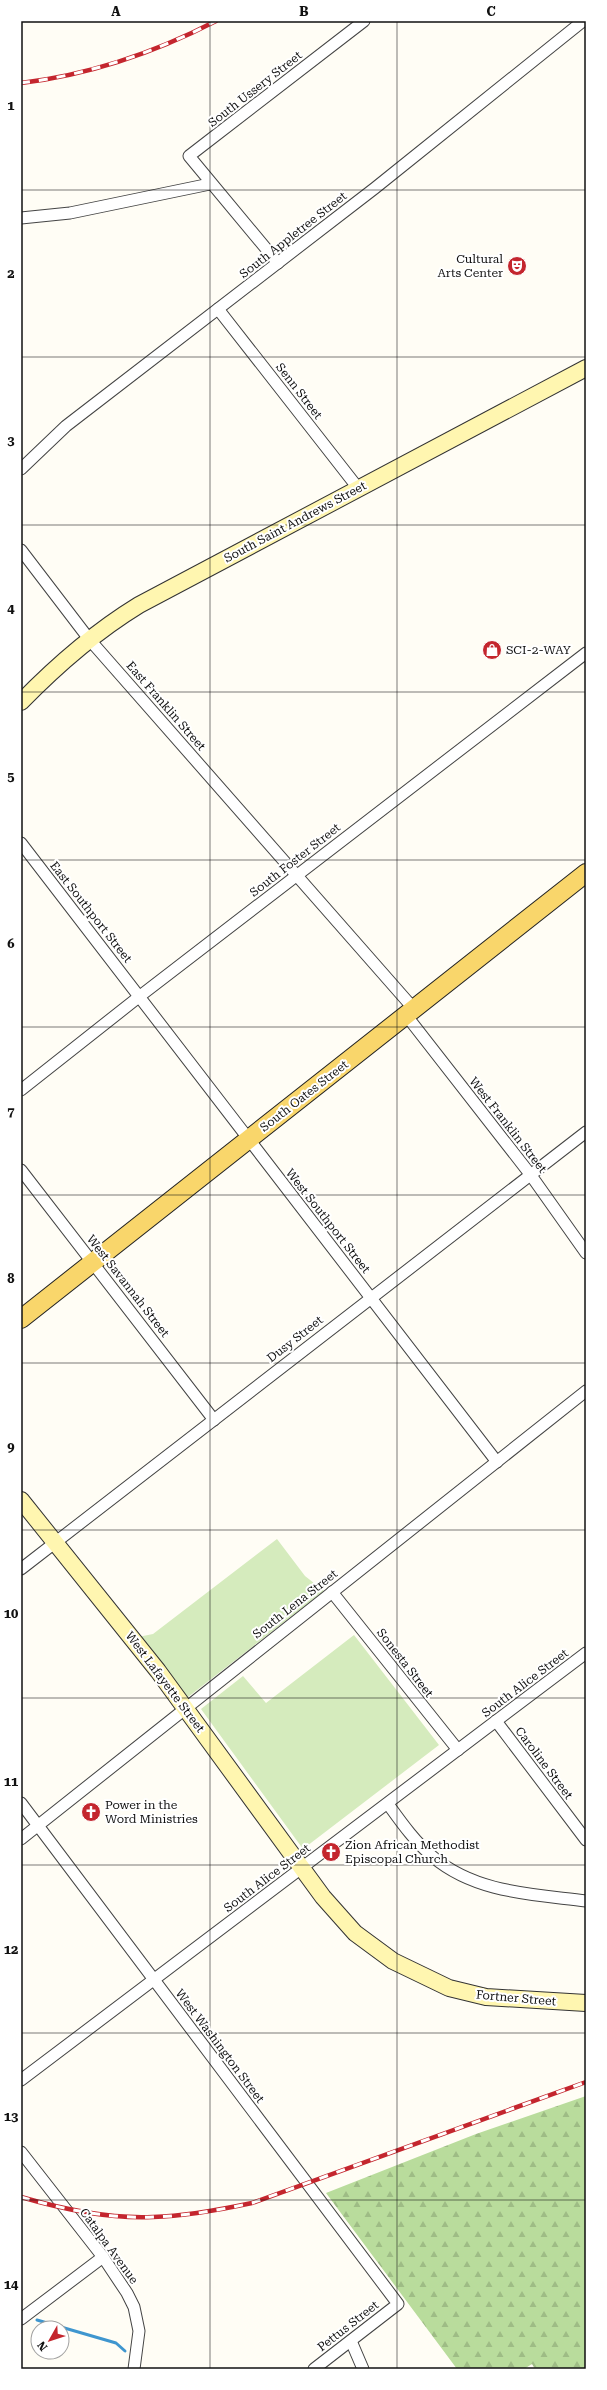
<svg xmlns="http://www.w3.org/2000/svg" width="607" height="2390" font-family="'Roboto Serif',serif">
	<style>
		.green { fill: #d5ebbd }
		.forest { fill: url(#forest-firs) }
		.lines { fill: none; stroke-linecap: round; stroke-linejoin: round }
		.stream { stroke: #3f96cf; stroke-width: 3 }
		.street-casing { stroke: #444; stroke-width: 13 }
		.secondary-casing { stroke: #333; stroke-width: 18 }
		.primary-casing { stroke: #222; stroke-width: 20 }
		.street { stroke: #fff; stroke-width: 11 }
		.secondary { stroke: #fff6b0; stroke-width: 16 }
		.primary { stroke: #f9d66b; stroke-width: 18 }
		.rail-casing { stroke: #c4262e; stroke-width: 4.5 }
		.rail { stroke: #fff; stroke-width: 3; stroke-dasharray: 9; stroke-linecap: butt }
		.grid { fill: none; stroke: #111; stroke-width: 1; stroke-opacity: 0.55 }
		.labels { text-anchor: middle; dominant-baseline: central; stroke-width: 4; stroke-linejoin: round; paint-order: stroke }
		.street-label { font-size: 12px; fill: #111; stroke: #fff }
		.poi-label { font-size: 12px; fill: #111; stroke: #fff; text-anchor: start }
		.neatline { fill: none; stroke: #111; stroke-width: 1.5 }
		.grid-label { font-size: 13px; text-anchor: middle; font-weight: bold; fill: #111 }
	</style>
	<defs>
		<pattern id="forest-firs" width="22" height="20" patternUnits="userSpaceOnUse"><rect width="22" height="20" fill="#b9dc9c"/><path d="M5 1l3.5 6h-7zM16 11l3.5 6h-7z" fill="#9ebc85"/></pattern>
	</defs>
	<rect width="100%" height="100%" fill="#fffdf5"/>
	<!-- green -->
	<g class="green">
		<path d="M277 1539 305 1576 324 1591 188 1697H185L138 1637 153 1634Z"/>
		<path d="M354 1635 439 1745 303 1849 201 1709 243 1676 266 1703Z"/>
	</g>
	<!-- forest -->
	<path class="forest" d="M586 2096V2369H535L532 2364 524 2369H457L326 2193 476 2134Z"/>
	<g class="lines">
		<!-- stream -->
		<path class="stream" d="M37 2320 116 2343 125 2351"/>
		<!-- street casing -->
		<g class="street-casing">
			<g id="street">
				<path d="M21 218 70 213 210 184"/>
				<path d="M278 263 189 156 364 21"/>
				<path d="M218 309 358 488"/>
				<path d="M21 469 66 426 375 188 583 21"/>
				<path d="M21 550 89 639 414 1009"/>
				<path d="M21 843 497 1462"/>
				<path d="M406 1015 530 1174 586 1253"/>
				<path d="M21 1090 140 996 586 653"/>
				<path d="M21 1170 214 1420"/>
				<path d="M21 1569 586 1132"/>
				<path d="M332 1592 458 1750"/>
				<path d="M496 1721 586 1840"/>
				<path d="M21 1803 398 2304 314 2369"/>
				<path d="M388 1804C401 1822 415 1842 433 1857 476 1893 532 1894 586 1901"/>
				<path d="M21 1839 586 1391"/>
				<path d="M21 2080 586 1653"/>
				<path d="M21 2152 103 2257 127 2293 134 2307 139 2331 134 2369"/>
				<path d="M21 2319 103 2257"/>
				<path d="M351 2341 363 2369"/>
			</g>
		</g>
		<!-- secondary casing -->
		<g class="secondary-casing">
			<g id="secondary">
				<path d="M21 702C57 665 95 632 139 605L586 368"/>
				<path d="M21 1500 158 1671 323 1897 355 1933 393 1961 449 1988 486 1997 586 2003"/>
			</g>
		</g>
		<!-- primary casing -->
		<g class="primary-casing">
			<path id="primary" d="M21 1319 586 873"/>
		</g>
		<!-- street -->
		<use href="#street" class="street"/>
		<!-- secondary -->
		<use href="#secondary" class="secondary"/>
		<!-- primary -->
		<use href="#primary" class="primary"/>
		<!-- rail casing -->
		<g class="rail-casing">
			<g id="rail">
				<path d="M21 83C88 75 156 52 216 21"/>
				<path d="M21 2197C62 2209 110 2219 153 2217 187 2216 219 2210 252 2203L586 2082"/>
			</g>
		</g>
		<!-- rail -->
		<use href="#rail" class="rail"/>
	</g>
	<!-- grid -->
	<path class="grid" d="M210 21V2369M397 21V2369M21 190H586M21 357H586M21 525H586M21 692H586M21 860H586M21 1027H586M21 1195H586M21 1363H586M21 1530H586M21 1698H586M21 1865H586M21 2033H586M21 2200H586"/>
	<!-- icons -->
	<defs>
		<g id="theatre-disc" transform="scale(1)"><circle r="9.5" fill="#c4262e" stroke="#fff"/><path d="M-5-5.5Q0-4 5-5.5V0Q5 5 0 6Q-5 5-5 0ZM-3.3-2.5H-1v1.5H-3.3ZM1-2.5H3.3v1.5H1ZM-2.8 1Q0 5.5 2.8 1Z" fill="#fff"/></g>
		<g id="shop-disc" transform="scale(1)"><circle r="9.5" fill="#c4262e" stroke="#fff"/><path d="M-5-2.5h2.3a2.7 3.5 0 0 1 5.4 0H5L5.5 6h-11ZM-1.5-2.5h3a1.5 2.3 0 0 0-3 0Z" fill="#fff"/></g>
		<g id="church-disc" transform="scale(1)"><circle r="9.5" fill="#c4262e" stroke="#fff"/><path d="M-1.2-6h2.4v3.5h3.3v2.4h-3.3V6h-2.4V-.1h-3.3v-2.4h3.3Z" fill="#fff"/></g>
	</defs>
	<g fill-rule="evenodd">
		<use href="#theatre-disc" x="517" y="266"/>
		<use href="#shop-disc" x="492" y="650"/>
		<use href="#church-disc" x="91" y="1812"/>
		<use href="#church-disc" x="331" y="1852"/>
	</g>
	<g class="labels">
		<!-- street labels -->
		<g class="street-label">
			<text transform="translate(255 89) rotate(-38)">South Ussery Street</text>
			<text transform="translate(293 235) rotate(-38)">South Appletree Street</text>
			<text transform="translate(299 391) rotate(52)">Senn Street</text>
			<text transform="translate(295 522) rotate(-28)">South Saint Andrews Street</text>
			<text transform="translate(166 706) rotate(49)">East Franklin Street</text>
			<text transform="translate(295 860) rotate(-38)">South Foster Street</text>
			<text transform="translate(91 912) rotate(52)">East Southport Street</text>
			<text transform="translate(304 1096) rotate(-38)">South Oates Street</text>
			<text transform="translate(508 1125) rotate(52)">West Franklin Street</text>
			<text transform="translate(328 1221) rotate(52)">West Southport Street</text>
			<text transform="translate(128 1286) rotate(52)">West Savannah Street</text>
			<text transform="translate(295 1339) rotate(-38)">Dusy Street</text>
			<text transform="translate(295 1604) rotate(-38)">South Lena Street</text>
			<text transform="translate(405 1663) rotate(52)">Sonesta Street</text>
			<text transform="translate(165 1682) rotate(53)">West Lafayette Street</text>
			<text transform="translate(525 1683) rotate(-37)">South Alice Street</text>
			<text transform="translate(544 1763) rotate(53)">Caroline Street</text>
			<text transform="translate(267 1878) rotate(-37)">South Alice Street</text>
			<text transform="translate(516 1998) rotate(5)">Fortner Street</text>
			<text transform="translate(220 2046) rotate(53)">West Washington Street</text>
			<text transform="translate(109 2246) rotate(54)">Catalpa Avenue</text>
			<text transform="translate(348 2326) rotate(-38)">Pettus Street</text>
		</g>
		<!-- poi labels -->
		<g class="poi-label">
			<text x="503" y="259" text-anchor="end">Cultural<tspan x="503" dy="14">Arts Center</tspan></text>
			<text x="506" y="650">SCI-2-WAY</text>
			<text x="105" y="1805">Power in the<tspan x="105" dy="14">Word Ministries</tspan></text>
			<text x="345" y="1845">Zion African Methodist<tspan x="345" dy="14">Episcopal Church</tspan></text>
		</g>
	</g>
	<!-- border -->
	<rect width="607" height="2390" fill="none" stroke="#ffffff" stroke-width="44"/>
	<!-- north arrow -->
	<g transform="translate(50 2340) rotate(231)"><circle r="19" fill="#ffffff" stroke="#a0a0a0"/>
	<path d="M0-3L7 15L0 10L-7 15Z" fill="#c4262e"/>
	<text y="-6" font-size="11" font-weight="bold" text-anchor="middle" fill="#111111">N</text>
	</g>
	<rect x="22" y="22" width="563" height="2346" class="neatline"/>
	<g class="grid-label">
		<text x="116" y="16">A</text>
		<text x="304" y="16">B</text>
		<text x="491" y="16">C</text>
		<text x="11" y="110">1</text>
		<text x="11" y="278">2</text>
		<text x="11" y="445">3</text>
		<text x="11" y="613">4</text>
		<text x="11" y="781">5</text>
		<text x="11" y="948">6</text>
		<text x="11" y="1116">7</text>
		<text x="11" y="1283">8</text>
		<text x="11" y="1451">9</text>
		<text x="11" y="1618">10</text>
		<text x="11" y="1786">11</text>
		<text x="11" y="1954">12</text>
		<text x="11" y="2121">13</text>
		<text x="11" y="2289">14</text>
	</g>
</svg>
